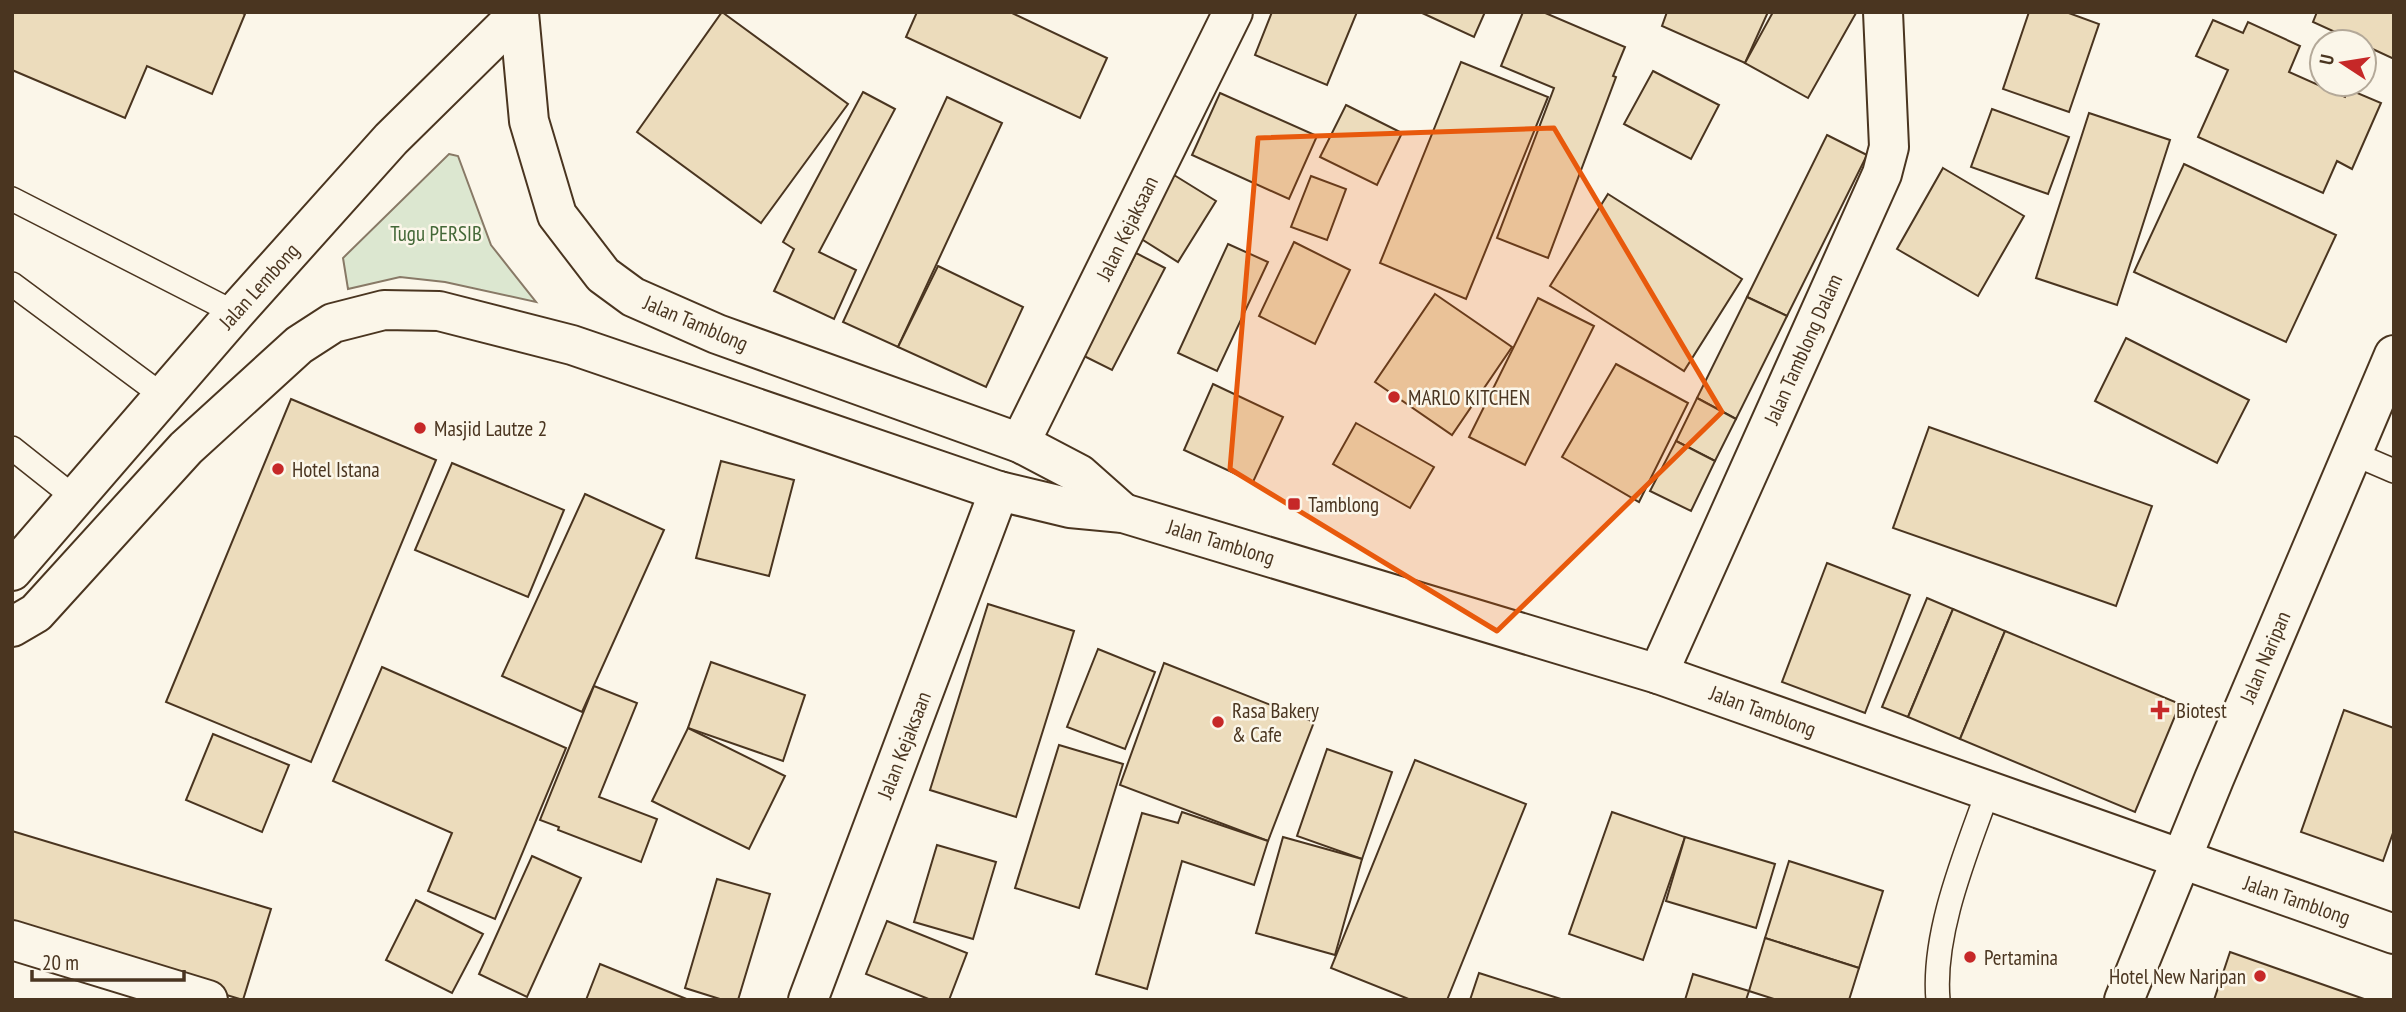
<svg xmlns="http://www.w3.org/2000/svg" width="2406" height="1012" font-family="'PT Sans Narrow',sans-serif">
	<style>
		.green { fill: #dce7d0; stroke: #887966; stroke-width: 2 }
		.building { fill: #ecdcbc; stroke: #4a3520; stroke-width: 2 }
		.lines { fill: none; stroke-linecap: round; stroke-linejoin: round }
		.service-casing { stroke: #4a3520; stroke-width: 26 }
		.minor-casing { stroke: #4a3520; stroke-width: 42 }
		.secondary-casing { stroke: #4a3520; stroke-width: 42 }
		.primary-casing { stroke: #4a3520; stroke-width: 42 }
		.service { stroke: #fbf6e9; stroke-width: 23 }
		.minor { stroke: #fbf6e9; stroke-width: 38 }
		.secondary { stroke: #fbf6e9; stroke-width: 38 }
		.primary { stroke: #fbf6e9; stroke-width: 38 }
		.marked { fill: #e8590c; fill-opacity: 0.2; stroke: #e8590c; stroke-width: 5; stroke-linejoin: round }
		.poi-dot { fill: #c62828; stroke: #fbf6e9; stroke-width: 2.5 }
		.labels { text-anchor: middle; dominant-baseline: central; stroke-width: 5; stroke-linejoin: round; paint-order: stroke }
		.street-label { font-size: 21px; fill: #4a3520; stroke: #fbf6e9 }
		.park-label { font-size: 21px; fill: #436837; stroke: #fbf6e9 }
		.poi-label { font-size: 21px; fill: #4a3520; stroke: #fbf6e9; text-anchor: start }
	</style>
	<rect width="100%" height="100%" fill="#fbf6e9"/>
	<!-- green -->
	<path class="green" d="M449 154 458 156 491 245 536 302 445 282 400 277 348 289 343 258Z"/>
	<!-- building -->
	<g class="building">
		<path d="M12 12H240L245 14 212 94 147 66 125 118 12 70Z"/>
		<path d="M722 12 848 104 761 223 637 132Z"/>
		<path d="M917 12H1010L1107 58 1080 118 906 37Z"/>
		<path d="M1272 12H1357L1327 85 1255 55Z"/>
		<path d="M1420 12H1485L1474 37Z"/>
		<path d="M1523 12H1543L1625 47 1613 76 1616 77 1548 258 1497 238 1554 88 1501 66Z"/>
		<path d="M1667 12H1768L1745 63 1662 26Z"/>
		<path d="M1773 12 1856 13 1808 98 1745 63Z"/>
		<path d="M2029 12H2066L2099 24 2069 112 2003 89Z"/>
		<path d="M2317 12H2394V59L2364 45V42H2357L2313 22Z"/>
		<path d="M2213 20 2243 33 2248 22 2300 46 2289 72 2345 97 2348 89 2381 103 2352 169 2337 161 2323 193 2198 137 2228 70 2196 56Z"/>
		<path d="M1461 62 1548 97 1466 299 1380 263Z"/>
		<path d="M1653 71 1719 105 1691 159 1624 124Z"/>
		<path d="M863 92 895 109 819 252 856 270 834 319 774 291 794 249 783 242Z"/>
		<path d="M1220 93 1317 136 1289 199 1192 155Z"/>
		<path d="M947 97 1002 123 898 347 843 322Z"/>
		<path d="M1346 105 1402 133 1377 185 1320 157Z"/>
		<path d="M1992 109 2069 137 2048 194 1971 167Z"/>
		<path d="M2089 113 2170 140 2117 305 2036 278Z"/>
		<path d="M1827 135 1867 155 1787 316 1747 297Z"/>
		<path d="M2184 164 2336 235 2286 342 2134 272Z"/>
		<path d="M1943 168 2024 216 1978 296 1897 249Z"/>
		<path d="M1174 175 1216 201 1178 262 1135 235Z"/>
		<path d="M1311 176 1346 189 1327 240 1291 227Z"/>
		<path d="M1608 194 1742 279 1684 371 1550 286Z"/>
		<path d="M1294 242 1350 270 1315 344 1259 316Z"/>
		<path d="M1228 244 1268 262 1217 371 1178 353Z"/>
		<path d="M1136 253 1165 268 1112 370 1084 356Z"/>
		<path d="M938 266 1023 307 986 387 898 347Z"/>
		<path d="M1435 294 1512 347 1452 435 1375 382Z"/>
		<path d="M1747 297 1787 316 1736 419 1697 398Z"/>
		<path d="M1538 298 1594 326 1525 465 1469 437Z"/>
		<path d="M2126 338 2249 400 2217 463 2095 401Z"/>
		<path d="M1616 364 1688 403 1639 502 1562 457Z"/>
		<path d="M1213 384 1283 417 1253 482 1184 450Z"/>
		<path d="M1697 398 1736 419 1715 461 1676 441Z"/>
		<path d="M291 399 436 460 311 762 166 702Z"/>
		<path d="M1356 423 1434 467 1410 508 1333 464Z"/>
		<path d="M1929 427 2152 506 2116 606 1893 528Z"/>
		<path d="M1676 441 1715 461 1691 511 1650 491Z"/>
		<path d="M721 461 794 480 769 576 696 558Z"/>
		<path d="M452 463 564 510 528 597 415 550Z"/>
		<path d="M585 494 664 530 582 712 502 676Z"/>
		<path d="M1827 563 1910 595 1865 713 1782 682Z"/>
		<path d="M1927 598 1953 609 1908 717 1882 707Z"/>
		<path d="M988 604 1074 631 1016 817 930 790Z"/>
		<path d="M1953 609 2005 631 1960 739 1908 717Z"/>
		<path d="M2005 631 2180 704 2135 812 1960 739Z"/>
		<path d="M1098 649 1155 672 1125 749 1067 727Z"/>
		<path d="M711 662 805 695 783 761 688 728Z"/>
		<path d="M1164 663 1314 722 1268 841 1120 785Z"/>
		<path d="M382 667 566 748 495 919 428 891 452 833 333 781Z"/>
		<path d="M594 686 637 703 599 797 657 819 641 862 558 830 559 827 540 820Z"/>
		<path d="M2344 710 2394 728V830L2383 861 2301 832Z"/>
		<path d="M688 728 785 776 749 849 652 801Z"/>
		<path d="M213 734 289 765 262 832 186 800Z"/>
		<path d="M1059 745 1123 764 1079 908 1015 888Z"/>
		<path d="M1327 749 1392 772 1362 859 1297 836Z"/>
		<path d="M1415 760 1526 804 1447 1000H1411L1331 968Z"/>
		<path d="M1182 812 1268 841 1254 885 1182 861 1147 989 1096 974 1142 813 1178 823Z"/>
		<path d="M1612 812 1685 837 1643 960 1569 934Z"/>
		<path d="M12 831 271 909 243 1000 12 930Z"/>
		<path d="M1283 837 1362 859 1335 955 1256 933Z"/>
		<path d="M1685 837 1775 864 1756 928 1666 901Z"/>
		<path d="M937 845 996 862 973 939 914 922Z"/>
		<path d="M532 856 581 878 527 997 479 974Z"/>
		<path d="M1789 861 1883 891 1859 968 1765 938Z"/>
		<path d="M717 879 770 894 738 1000H723L685 988Z"/>
		<path d="M416 900 483 934 452 993 386 960Z"/>
		<path d="M887 921 967 953 949 1000H931L866 974Z"/>
		<path d="M1765 938 1859 968 1849 1000H1777L1749 991Z"/>
		<path d="M2230 952 2367 1000H2214Z"/>
		<path d="M600 964 689 1000H586Z"/>
		<path d="M1479 973 1564 1000H1470Z"/>
		<path d="M1693 974 1749 991 1746 1000H1685Z"/>
	</g>
	<g class="lines">
		<!-- service casing -->
		<g class="service-casing">
			<g id="service">
				<path d="M12 199 235 313"/>
				<path d="M12 284 163 396"/>
				<path d="M12 448 75 498"/>
				<path d="M2352 453 2394 471"/>
				<path d="M1938 1000C1932 933 1966 853 1988 791"/>
			</g>
		</g>
		<!-- minor casing -->
		<g class="minor-casing">
			<g id="minor">
				<path d="M1020 443 1233 12"/>
				<path d="M1658 674 1882 174 1889 147 1883 12"/>
				<path d="M12 940 208 1000"/>
				<path d="M808 1000 999 491"/>
			</g>
		</g>
		<!-- secondary casing -->
		<g class="secondary-casing">
			<path id="secondary" d="M2124 1000 2214 779 2394 355"/>
		</g>
		<!-- primary casing -->
		<g class="primary-casing">
			<g id="primary">
				<path d="M519 13 529 121 557 215 603 275 633 297 717 334 1020 443 1079 474 1123 513"/>
				<path d="M12 571 235 313 391 139 519 13"/>
				<path d="M12 627 36 613 186 448 299 345 333 323 384 310 439 311 572 345 999 491 1070 508 1123 513 1658 674 2394 934"/>
			</g>
		</g>
		<!-- service -->
		<use href="#service" class="service"/>
		<!-- minor -->
		<use href="#minor" class="minor"/>
		<!-- secondary -->
		<use href="#secondary" class="secondary"/>
		<!-- primary -->
		<use href="#primary" class="primary"/>
	</g>
	<!-- marked area -->
	<path class="marked" d="M1554 128 1722 412 1497 631 1230 469 1258 138Z"/>
	<!-- markers -->
	<g class="poi-dot">
		<circle cx="1394" cy="397" r="7"/>
		<circle cx="420" cy="428" r="7"/>
		<circle cx="278" cy="469" r="7"/>
		<rect x="1287" y="497" width="14" height="14" rx="3.5"/>
		<path d="M2156.5 699.5h7v7h7v7h-7v7h-7v-7h-7v-7h7z"/>
		<circle cx="1218" cy="722" r="7"/>
		<circle cx="1970" cy="957" r="7"/>
		<circle cx="2260" cy="976" r="7"/>
	</g>
	<g class="labels">
		<!-- street labels -->
		<g class="street-label">
			<text transform="translate(1127 228) rotate(-64)">Jalan Kejaksaan</text>
			<text transform="translate(259 286) rotate(-48)">Jalan Lembong</text>
			<text transform="translate(696 323) rotate(23)">Jalan Tamblong</text>
			<text transform="translate(1803 349) rotate(-66)">Jalan Tamblong Dalam</text>
			<text transform="translate(1221 542) rotate(17)">Jalan Tamblong</text>
			<text transform="translate(2265 657) rotate(-67)">Jalan Naripan</text>
			<text transform="translate(1763 711) rotate(20)">Jalan Tamblong</text>
			<text transform="translate(904 745) rotate(-69)">Jalan Kejaksaan</text>
			<text transform="translate(2297 900) rotate(19)">Jalan Tamblong</text>
		</g>
		<!-- park labels -->
		<g class="park-label">
			<text x="436" y="233">Tugu PERSIB</text>
		</g>
		<!-- poi labels -->
		<g class="poi-label">
			<text x="1408" y="397">MARLO KITCHEN</text>
			<text x="434" y="428">Masjid Lautze 2</text>
			<text x="292" y="469">Hotel Istana</text>
			<text x="1308" y="504">Tamblong</text>
			<text x="1232" y="710">Rasa Bakery<tspan x="1232" dy="24">&amp; Cafe</tspan></text>
			<text x="2176" y="710">Biotest</text>
			<text x="1984" y="957">Pertamina</text>
			<text x="2246" y="976" text-anchor="end">Hotel New Naripan</text>
		</g>
	</g>
	<!-- border -->
	<rect width="2406" height="1012" fill="none" stroke="#4a3520" stroke-width="28"/>
	<!-- north arrow -->
	<g transform="translate(2343 63) rotate(282)"><circle r="33" fill="#fbf6e9" stroke="#b4a999" stroke-width="2"/>
	<path d="M0-5L12 26L0 18L-12 26Z" fill="#c62828"/>
	<text y="-10" font-size="19" font-weight="bold" text-anchor="middle" fill="#4a3520">U</text>
	</g>
	<!-- scale -->
	<path d="M32 970v10h152v-10" fill="none" stroke="#4a3520" stroke-width="3.5"/>
	<text x="42" y="970" font-size="21" fill="#4a3520" stroke="#fbf6e9" stroke-width="5" paint-order="stroke">20 m</text>
</svg>
